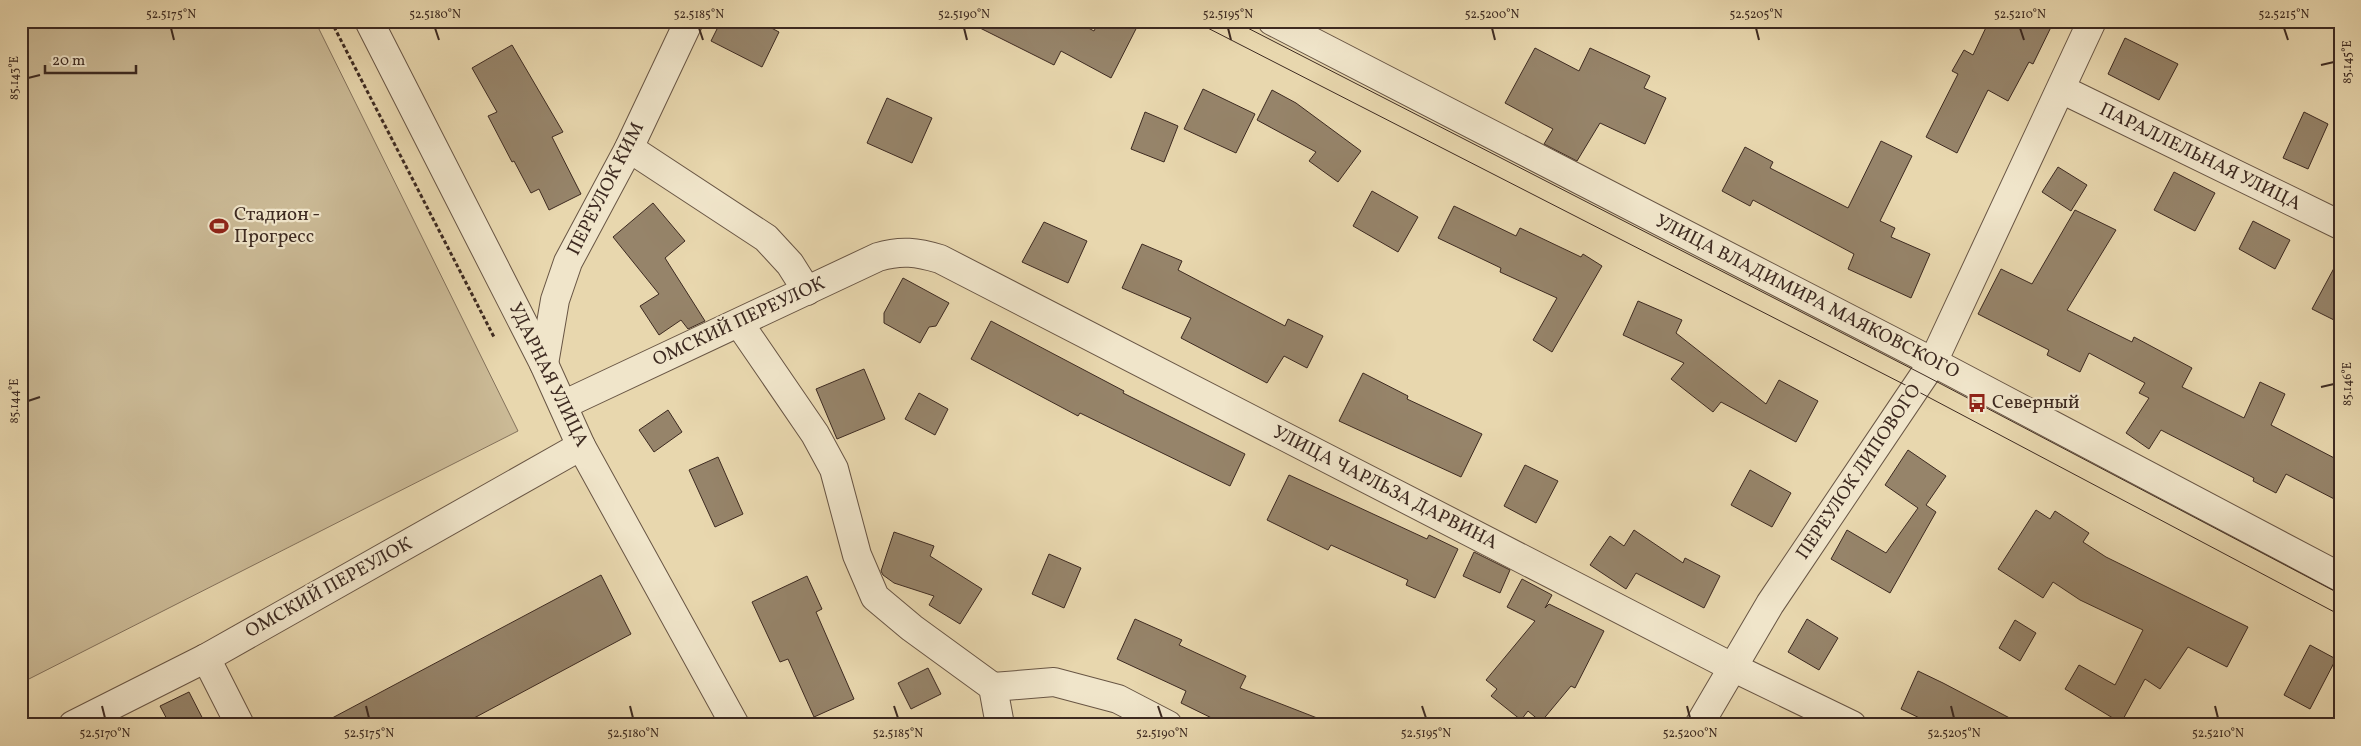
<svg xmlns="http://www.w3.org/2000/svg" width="2361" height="746" font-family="Vollkorn,serif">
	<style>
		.green { fill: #cbba96; stroke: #84725c }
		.building { fill: #96846a; stroke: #3d2a21 }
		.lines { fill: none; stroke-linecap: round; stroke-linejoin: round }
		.minor-casing { stroke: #685544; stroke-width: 30 }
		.path { stroke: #3d2a21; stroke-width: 3; stroke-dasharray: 4 2.5; stroke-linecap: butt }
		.minor { stroke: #f0e5ca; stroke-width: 28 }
		.tram { stroke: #3d2a21; stroke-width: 1 }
		.ticks { fill: none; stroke: #3d2a21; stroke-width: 2 }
		.labels { text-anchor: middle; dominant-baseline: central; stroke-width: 4.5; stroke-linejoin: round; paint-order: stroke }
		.street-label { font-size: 19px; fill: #3d2a21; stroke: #f0e5ca }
		.poi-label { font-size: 19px; fill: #3d2a21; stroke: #f0e5ca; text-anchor: start }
		.neatline { fill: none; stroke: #3d2a21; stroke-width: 2 }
		.ticks-label { font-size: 12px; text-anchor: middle; fill: #3d2a21 }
	</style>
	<rect width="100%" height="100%" fill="#e8d7ae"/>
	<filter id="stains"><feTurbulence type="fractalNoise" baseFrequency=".004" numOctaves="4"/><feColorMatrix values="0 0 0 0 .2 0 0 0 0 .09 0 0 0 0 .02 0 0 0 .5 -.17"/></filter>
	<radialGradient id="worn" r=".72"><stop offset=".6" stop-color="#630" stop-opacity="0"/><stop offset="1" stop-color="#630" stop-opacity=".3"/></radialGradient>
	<!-- green -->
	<path class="green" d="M21 21H315L518 431 21 683Z"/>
	<!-- building -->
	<g class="building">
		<path d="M721 21H758L779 32 762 67 711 41Z"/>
		<path d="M966 21H1075L1094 31 1099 21H1140L1111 78 1061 51 1054 65Z"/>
		<path d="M1989 21H2054L2033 64 2029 62 2008 101 1988 90 1957 153 1926 137 1958 74 1952 71 1964 50 1973 55Z"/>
		<path d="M2125 38 2178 64 2159 100 2108 74Z"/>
		<path d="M512 45 563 132 552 137 581 194 549 210 539 189 531 193 514 161 512 162 488 116 497 112 472 68Z"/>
		<path d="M1535 48 1579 71 1590 48 1650 76 1644 88 1666 98 1645 144 1600 123 1577 161 1544 144 1553 129 1505 103Z"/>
		<path d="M1203 89 1255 114 1236 153 1184 129Z"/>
		<path d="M1272 90 1296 103 1361 151 1338 182 1309 161 1316 152 1257 120Z"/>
		<path d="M887 98 932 118 912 163 867 143Z"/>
		<path d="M1145 112 1178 126 1164 162 1131 149Z"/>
		<path d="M2304 112 2328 124 2308 169 2283 158Z"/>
		<path d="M1881 141 1912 156 1880 221 1895 228 1891 237 1930 254 1911 298 1848 269 1854 254 1753 200 1750 206 1722 191 1745 147 1773 162 1770 168 1848 208Z"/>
		<path d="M2058 167 2087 185 2071 211 2042 192Z"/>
		<path d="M2174 172 2215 193 2195 231 2154 210Z"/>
		<path d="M1372 191 1418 217 1398 252 1353 226Z"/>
		<path d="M653 203 685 241 665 258 705 321 688 329 681 320 659 335 640 306 659 294 613 237Z"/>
		<path d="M1454 206 1516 236 1520 228 1581 257 1583 254 1602 266 1552 352 1533 340 1557 298 1500 272 1501 268 1438 238Z"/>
		<path d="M2075 210 2116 230 2067 310 2132 342 2134 337 2192 368 2182 387 2244 418 2260 382 2285 394 2271 425 2340 461V502L2286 474 2276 493 2253 481 2254 478 2161 430 2149 449 2126 433 2149 398 2139 393 2145 383 2089 353 2080 372 2047 355 2049 350 1978 314 2001 269 2032 284Z"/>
		<path d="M2253 221 2290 240 2275 269 2239 249Z"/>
		<path d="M1044 222 1087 241 1068 283 1022 262Z"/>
		<path d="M1142 244 1182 261 1178 270 1285 326 1288 319 1323 336 1307 368 1284 356 1267 383 1181 338 1191 318 1122 288Z"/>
		<path d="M2340 257V323L2312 309Z"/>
		<path d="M903 278 949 303 936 326 929 327 920 343 884 323V313Z"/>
		<path d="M1638 301 1682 320 1676 333 1766 404 1779 380 1818 401 1796 442 1721 402 1713 412 1671 379 1684 363 1623 335Z"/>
		<path d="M991 321 1124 391 1123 393 1245 454 1230 486 1080 413 1078 416 971 359Z"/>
		<path d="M864 369 885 419 837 439 816 389Z"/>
		<path d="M1363 373 1408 396 1407 399 1482 434 1461 477 1339 421Z"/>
		<path d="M919 393 948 409 935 435 905 419Z"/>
		<path d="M668 410 682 432 654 452 639 430Z"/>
		<path d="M1908 450 1946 476 1926 505 1936 512 1890 593 1831 559 1847 530 1886 553 1918 508 1885 485Z"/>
		<path d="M718 457 743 514 715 527 689 470Z"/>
		<path d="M1525 465 1558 481 1536 523 1504 506Z"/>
		<path d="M1750 470 1791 493 1772 527 1731 505Z"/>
		<path d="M1289 475 1427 539 1429 535 1458 549 1435 598 1406 585 1408 580 1331 545 1328 550 1267 520Z"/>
		<path d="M2036 510 2050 519 2055 511 2089 533 2083 542 2106 557 2248 627 2227 667 2188 647 2160 689 2145 679 2121 723 2065 689 2079 665 2115 685 2143 630 2080 600 2053 582 2043 598 1998 569Z"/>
		<path d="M1634 530 1683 563 1685 558 1720 576 1704 608 1636 573 1626 589 1590 565 1610 536 1624 546Z"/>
		<path d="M894 532 934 546 930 556 982 589 960 624 929 605 934 596 894 583 883 575 881 571Z"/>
		<path d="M1474 552 1510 570 1500 593 1463 576Z"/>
		<path d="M1049 554 1081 568 1064 608 1032 594Z"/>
		<path d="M601 575 631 634 461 725H319Z"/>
		<path d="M807 576 822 609 816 612 854 699 814 717 788 659 780 662 752 602Z"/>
		<path d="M1522 579 1552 595 1545 608 1549 604 1604 631 1575 688 1571 686 1541 722 1528 711 1521 720 1491 696 1497 689 1486 680 1535 621 1507 607Z"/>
		<path d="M1135 619 1182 640 1179 645 1246 676 1240 688 1330 723V725H1226L1181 703 1186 691 1117 659Z"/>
		<path d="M1807 619 1838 638 1819 670 1788 652Z"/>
		<path d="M2015 620 2036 633 2020 661 1999 648Z"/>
		<path d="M2310 645 2336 659 2310 709 2284 695Z"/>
		<path d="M928 668 941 694 911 709 898 683Z"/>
		<path d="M1918 671 1943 683 2023 725H1934L1901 709Z"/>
		<path d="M189 692 206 725H170L160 706Z"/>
	</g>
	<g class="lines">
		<!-- minor casing -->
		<g class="minor-casing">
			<g id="minor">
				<path d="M369 21 544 364 581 446 735 725"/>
				<path d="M1272 21 1933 362 2340 577"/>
				<path d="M2061 89 2340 225"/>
				<path d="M629 148 766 238 790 264 807 291"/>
				<path d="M739 323 815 434 834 469 857 555 875 597 912 628 993 687 1000 725"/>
				<path d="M544 364 555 300 568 262 629 148 689 21"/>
				<path d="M563 405 878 257C901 250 917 252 940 259L1732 667 1852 725"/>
				<path d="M206 658 240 725"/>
				<path d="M993 687 1054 682 1118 699 1168 725"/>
				<path d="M73 725 206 658 581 446"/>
				<path d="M1699 725 1770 604 1933 362 2092 21"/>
			</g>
		</g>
		<!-- path -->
		<path class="path" d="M331 21 494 337"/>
		<!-- minor -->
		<use href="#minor" class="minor"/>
		<!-- tram -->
		<g class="tram">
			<path d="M1194 21 1915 390 2340 615"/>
			<path d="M1234 21 1924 375 2340 594"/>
		</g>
	</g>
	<!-- ticks -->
	<path class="ticks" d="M171 28 174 40M435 28 439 40M699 28 703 40M964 28 967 40M1228 28 1231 40M1492 28 1495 40M1756 28 1759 40M2020 28 2024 40M2284 28 2288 40M2321 65 2334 62M28 78 40 75M2321 387 2334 384M28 401 40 397M102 706 105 718M366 706 369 718M630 706 633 718M894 706 898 718M1158 706 1162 718M1422 706 1426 718M1687 706 1690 718M1951 706 1954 718M2215 706 2218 718"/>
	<!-- icons -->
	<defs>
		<g id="stadium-bare" transform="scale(1.5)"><path d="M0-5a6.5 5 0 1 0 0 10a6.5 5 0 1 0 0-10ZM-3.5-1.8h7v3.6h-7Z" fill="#8f2418" stroke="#f0e5ca" stroke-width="2.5" paint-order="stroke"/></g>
		<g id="bus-bare" transform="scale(1.5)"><path d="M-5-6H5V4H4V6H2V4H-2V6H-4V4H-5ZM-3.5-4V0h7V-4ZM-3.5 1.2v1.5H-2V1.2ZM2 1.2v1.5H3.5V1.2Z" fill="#8f2418" stroke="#f0e5ca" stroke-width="2.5" paint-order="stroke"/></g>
	</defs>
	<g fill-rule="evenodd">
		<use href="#stadium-bare" x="219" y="226"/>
		<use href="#bus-bare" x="1977" y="403"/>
	</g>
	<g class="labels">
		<!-- street labels -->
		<g class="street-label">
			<text transform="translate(2200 157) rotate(26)">ПАРАЛЛЕЛЬНАЯ УЛИЦА</text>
			<text transform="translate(606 189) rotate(-63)">ПЕРЕУЛОК КИМ</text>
			<text transform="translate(1807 297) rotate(27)">УЛИЦА ВЛАДИМИРА МАЯКОВСКОГО</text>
			<text transform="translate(739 322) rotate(-25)">ОМСКИЙ ПЕРЕУЛОК</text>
			<text transform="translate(548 375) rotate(64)">УДАРНАЯ УЛИЦА</text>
			<text transform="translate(1859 472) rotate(-56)">ПЕРЕУЛОК ЛИПОВОГО</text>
			<text transform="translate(1385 488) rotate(27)">УЛИЦА ЧАРЛЬЗА ДАРВИНА</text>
			<text transform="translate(329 588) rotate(-29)">ОМСКИЙ ПЕРЕУЛОК</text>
		</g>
		<!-- poi labels -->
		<g class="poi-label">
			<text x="234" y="215">Стадион -<tspan x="234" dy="22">Прогресс</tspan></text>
			<text x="1992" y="403">Северный</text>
		</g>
	</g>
	<!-- margin -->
	<rect width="2361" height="746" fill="none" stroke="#e8d7ae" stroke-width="55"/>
	<!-- scale -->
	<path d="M45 65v8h91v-8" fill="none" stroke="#3d2a21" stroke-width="2.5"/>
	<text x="52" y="65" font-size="15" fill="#3d2a21" stroke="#f0e5ca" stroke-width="4" paint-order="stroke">20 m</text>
	<rect x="28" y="28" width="2306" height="690" class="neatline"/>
	<g class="ticks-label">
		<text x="171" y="18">52.5175°N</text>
		<text x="435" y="18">52.5180°N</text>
		<text x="699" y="18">52.5185°N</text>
		<text x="964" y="18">52.5190°N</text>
		<text x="1228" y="18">52.5195°N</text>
		<text x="1492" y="18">52.5200°N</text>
		<text x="1756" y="18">52.5205°N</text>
		<text x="2020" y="18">52.5210°N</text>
		<text x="2284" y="18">52.5215°N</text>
		<text transform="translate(2347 62) rotate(-90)" y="4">85.145°E</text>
		<text transform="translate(14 78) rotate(-90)" y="4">85.143°E</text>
		<text transform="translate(2347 384) rotate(-90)" y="4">85.146°E</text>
		<text transform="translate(14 401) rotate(-90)" y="4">85.144°E</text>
		<text x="105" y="737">52.5170°N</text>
		<text x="369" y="737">52.5175°N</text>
		<text x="633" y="737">52.5180°N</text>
		<text x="898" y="737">52.5185°N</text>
		<text x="1162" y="737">52.5190°N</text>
		<text x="1426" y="737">52.5195°N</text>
		<text x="1690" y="737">52.5200°N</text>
		<text x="1954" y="737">52.5205°N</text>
		<text x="2218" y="737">52.5210°N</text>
	</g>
	<rect width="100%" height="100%" filter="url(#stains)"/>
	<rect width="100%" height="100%" fill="url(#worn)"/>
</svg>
